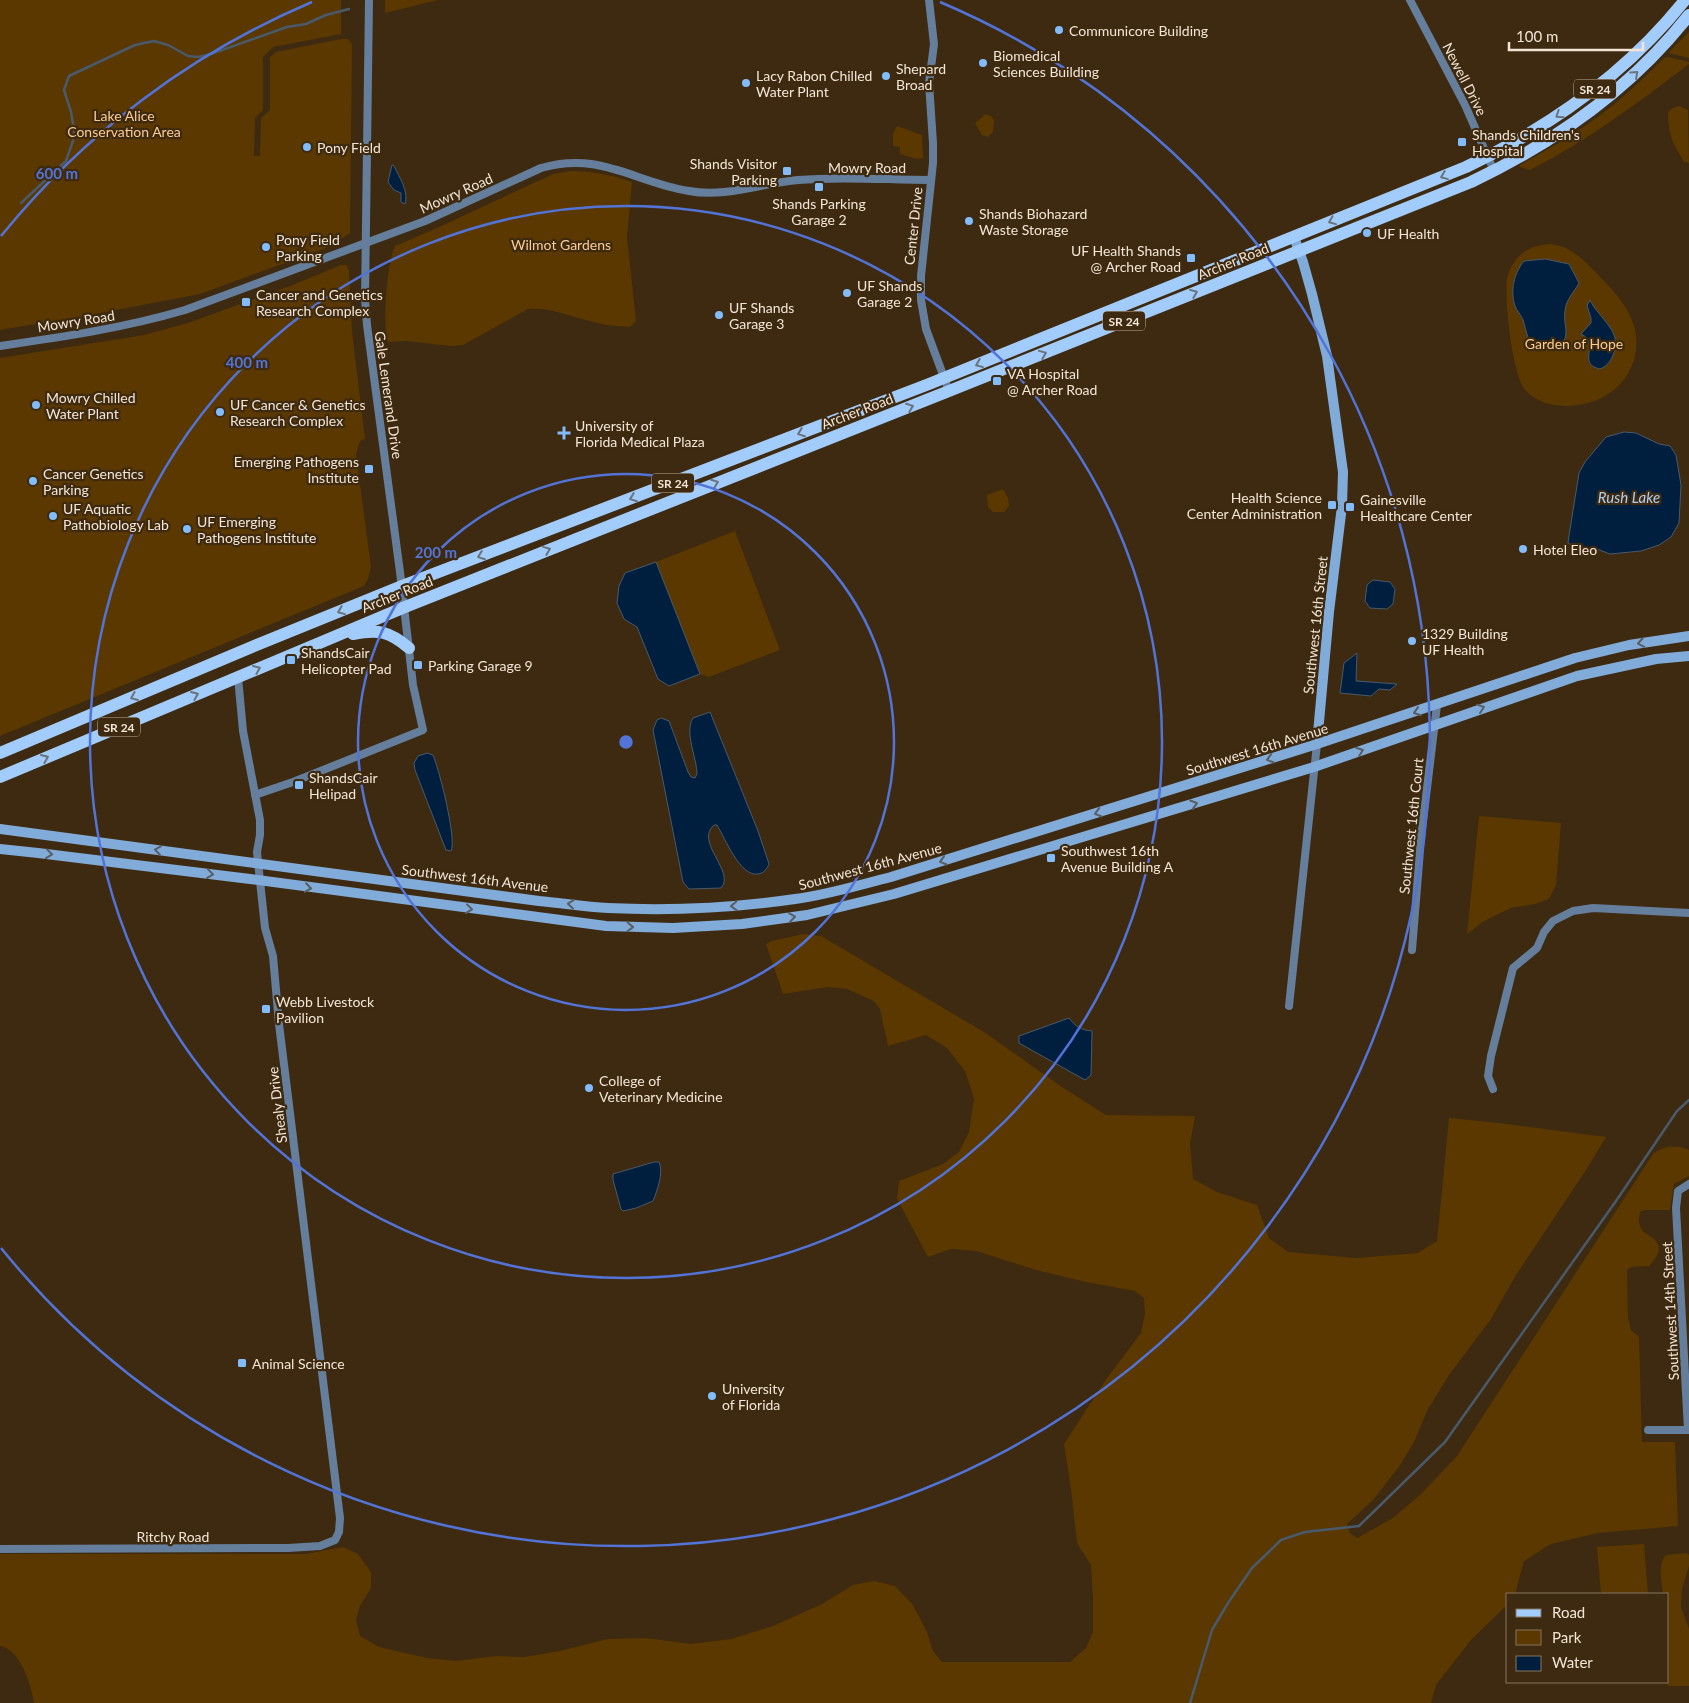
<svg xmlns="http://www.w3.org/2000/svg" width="1689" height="1703" font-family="Lato,sans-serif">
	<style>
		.green { fill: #5a3800 }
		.water { fill: #001e3e; stroke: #495a6c }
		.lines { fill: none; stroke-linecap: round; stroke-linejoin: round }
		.stream { stroke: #495a6c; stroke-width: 2.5 }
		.street { stroke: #647e9b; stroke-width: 8 }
		.secondary { stroke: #81abd9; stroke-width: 10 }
		.primary { stroke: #a2ccfc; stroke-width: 12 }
		.oneway { stroke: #6b737a }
		.oneway2 { stroke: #595e60 }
		.ring { fill: none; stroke: #5274d8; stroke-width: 2.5 }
		.poi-dot { fill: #83bcfb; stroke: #3e2a10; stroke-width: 2 }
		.labels { text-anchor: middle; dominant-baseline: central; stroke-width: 4.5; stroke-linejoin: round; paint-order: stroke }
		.shield { fill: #3e2a10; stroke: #bdad9b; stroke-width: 1 }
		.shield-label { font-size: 12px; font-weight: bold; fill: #f3e5d6 }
		.poi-label { font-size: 14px; fill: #f3e5d6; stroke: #3e2a10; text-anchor: start }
		.street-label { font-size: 14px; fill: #f3e5d6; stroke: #3e2a10 }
		.park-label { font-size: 14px; fill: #facb93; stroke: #3e2a10 }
		.water-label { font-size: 15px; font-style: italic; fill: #afcef1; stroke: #3e2a10 }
		.centre { fill: #5274d8; stroke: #3e2a10; stroke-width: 2.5 }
		.ring-label { font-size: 15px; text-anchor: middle; font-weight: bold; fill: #5274d8; stroke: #3e2a10; stroke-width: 4.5; stroke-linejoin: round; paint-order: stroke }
	</style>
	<rect width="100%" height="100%" fill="#3e2a10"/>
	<!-- green -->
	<g class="green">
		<path d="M0 0H341V34L273 47 263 57V110L255 118 254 156H260L261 118 270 110V57L276 52 341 39H348L352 44 350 233 329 247 200 294 95 314 0 330Z"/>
		<path d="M385 0H438L385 13Z"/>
		<path d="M1689 32V58L1668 53Z"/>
		<path d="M1668 57 1689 62V64C1638 103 1587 141 1530 170L1520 167V165C1546 151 1571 136 1595 119 1620 101 1642 80 1664 58Z"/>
		<path d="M1679 106 1688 110 1689 163 1684 162C1673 143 1668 135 1668 112L1673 108Z"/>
		<path d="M986 114 991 116 994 120 993 132 988 137 982 135 975 123Z"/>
		<path d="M897 126 922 135 923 158 917 159 900 154V147L893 146V134Z"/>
		<path d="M571 171C593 171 612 175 632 182L627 237 636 321 630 327C616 326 603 325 590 321 569 316 549 307 528 309L463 345 450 346 406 341 388 342C382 324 387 262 395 246L437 228 553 174Z"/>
		<path d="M1551 244C1573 247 1586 262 1600 277 1612 289 1626 304 1632 320 1644 349 1631 383 1603 397 1581 409 1544 411 1525 390 1512 374 1504 299 1507 278 1509 272 1511 266 1515 261 1523 249 1537 245 1551 244Z"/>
		<path d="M341 265H346L349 270 352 332 365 439 360 441 356 454 371 567 368 579 364 586 0 736V358L144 335 191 322 290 286Z"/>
		<path d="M1003 489 1008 498 1009 506 1004 512H993L988 507 987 495Z"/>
		<path d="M735 531 780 650 709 677 700 674 656 562Z"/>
		<path d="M1479 816 1561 823 1556 885 1549 899 1535 904 1511 908 1484 921 1467 934Z"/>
		<path d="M804 934 821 936 984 1032 1059 1085 1106 1115 1195 1116 1190 1144 1193 1179 1217 1192 1257 1205 1269 1238 1288 1252 1356 1258 1418 1253 1437 1241 1449 1118 1499 1123 1606 1137 1588 1167 1516 1275 1491 1319 1449 1375 1427 1411 1414 1442 1399 1467 1373 1500 1347 1524 1350 1533 1357 1538 1393 1518 1422 1493 1457 1456 1653 1154C1663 1146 1676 1144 1689 1150V1176L1674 1184 1670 1210H1644L1640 1212C1639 1218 1638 1223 1641 1228 1643 1233 1649 1235 1653 1238 1664 1248 1657 1258 1649 1266L1631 1267 1627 1270 1628 1318 1631 1330 1639 1337 1642 1442H1675L1678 1526 1598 1533 1551 1544 1524 1561 1515 1594H1508V1604L1471 1640 1436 1685 1431 1703H34C31 1685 21 1650 0 1646V1554H306L343 1547 358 1554 371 1572V1588L360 1606 356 1620 360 1636 379 1647 427 1658 456 1661 496 1656 524 1657 560 1651 608 1639 647 1638 690 1644 731 1639 773 1626 822 1604 853 1585 874 1581 895 1586 913 1605 927 1632 933 1651 942 1662H1070L1086 1648 1093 1632V1598L1091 1565 1077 1543 1071 1489 1064 1444 1107 1378 1141 1333 1145 1313 1144 1298 1135 1291 1086 1282 1036 1270 976 1251 951 1249 928 1257 897 1199 899 1181 943 1164 959 1152 969 1132 974 1098 965 1071 947 1048 926 1035 888 1046 880 1009 874 1001 847 989 828 987 783 994 766 944 771 941Z"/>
		<path d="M1644 1544 1648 1594H1601L1597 1547Z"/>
		<path d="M1687 1553 1689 1555V1566L1682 1589 1681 1607 1689 1629V1686H1668V1594H1663C1662 1583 1657 1563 1666 1555Z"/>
	</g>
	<!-- water -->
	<g class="water">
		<path d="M392 165 394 166C399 177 409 191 405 204L401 202V193L394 190 388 182Z"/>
		<path d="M1545 259 1569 264 1579 283C1574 292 1566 300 1565 310 1564 317 1565 323 1566 330 1566 353 1549 352 1532 346 1527 338 1526 329 1523 320 1521 315 1517 311 1515 306 1510 291 1514 273 1524 261Z"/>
		<path d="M1590 300C1599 319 1624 332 1613 355 1610 362 1607 366 1600 369 1576 364 1601 343 1581 334L1591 323V318L1587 306Z"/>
		<path d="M1624 432 1636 433 1659 444 1670 446 1676 455 1681 485 1679 523 1671 537 1659 545 1641 551 1610 554 1592 547 1584 549 1576 548 1568 543 1569 536 1579 473 1585 462 1606 437Z"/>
		<path d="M656 562 700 674 669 686 658 679 637 627 624 619 617 603 619 586 625 573Z"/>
		<path d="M1373 580 1390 582 1395 589 1393 604 1387 609 1370 608 1365 601 1367 585Z"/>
		<path d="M1357 653 1356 681 1397 684 1390 690 1379 689 1371 696 1340 693 1344 663Z"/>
		<path d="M710 712 758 831 769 864C767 869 764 873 758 874 740 877 725 838 717 825H714C694 842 736 872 721 888L689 889 683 882 653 730 657 720 661 718 669 721 688 772 691 777 695 778 697 774C697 758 684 732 693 718Z"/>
		<path d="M427 753 433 755C439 769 457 839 451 851L446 850 415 770 414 763 418 756Z"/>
		<path d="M1069 1018C1076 1027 1081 1030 1092 1031L1091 1075 1085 1080 1019 1043V1036Z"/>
		<path d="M654 1162H659C664 1172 657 1191 653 1201L636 1208 623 1211 621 1209 613 1180V1174Z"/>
	</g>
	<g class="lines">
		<!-- stream -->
		<g class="stream">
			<path d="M21 203 66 161 75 135 71 112 64 90 69 76 135 45 154 41 168 45 188 56 198 57 211 54 287 27 306 24 326 15 349 9"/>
			<path d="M1190 1703 1212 1630 1228 1603 1252 1568 1281 1540 1305 1532 1359 1526 1445 1442 1616 1201 1677 1111 1689 1100"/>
		</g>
		<!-- street -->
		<g class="street">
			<path d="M929 0 934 44 929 83 933 143V163L921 276V300L926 329 949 391"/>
			<path d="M1410 0 1465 105 1494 171"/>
			<path d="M0 346C62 337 124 328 185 310L425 221 541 168C600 151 634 182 689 191 726 198 761 183 798 180 842 176 887 180 931 180"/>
			<path d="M255 795 293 782 423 730 413 685 400 572 367 325 365 299 369 0"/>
			<path d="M1412 950 1421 838 1437 705"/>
			<path d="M1289 1006 1317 744"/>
			<path d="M1493 1089 1488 1076 1491 1056 1513 968 1537 948 1544 932 1553 921 1573 911 1593 908 1689 913"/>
			<path d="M1648 1430H1688L1676 1208 1678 1191 1689 1184"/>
			<path d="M0 1549 288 1548 320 1546 335 1540 339 1532 340 1518 279 1024 273 956 265 928 260 881 257 852 260 835V820L243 731 238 677"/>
		</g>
		<!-- secondary -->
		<g class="secondary">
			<path d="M1294 237 1303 262 1312 294 1327 356 1343 472 1342 506 1329 612 1317 744"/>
			<path d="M0 829 539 901C562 903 585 907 608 908 670 911 733 908 795 899 827 895 859 885 891 877L1317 744 1575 658 1629 645 1689 636"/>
			<path d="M0 849 38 853 250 879 606 926 673 928 742 924 807 915 894 894 1314 767 1577 676 1656 659 1689 656"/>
		</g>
		<!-- primary -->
		<g class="primary">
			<path d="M353 634C378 629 389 631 409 648"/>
			<path d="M0 753 259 644 402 586 929 384 1466 167C1550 127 1627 73 1685 0"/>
			<path d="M0 777 405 607 949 391 1471 182C1555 142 1631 89 1689 15"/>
		</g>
	</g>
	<!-- one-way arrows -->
	<defs><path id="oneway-chevron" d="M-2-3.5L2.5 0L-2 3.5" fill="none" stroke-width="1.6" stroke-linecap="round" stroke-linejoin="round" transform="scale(1.25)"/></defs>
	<g class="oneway">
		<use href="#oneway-chevron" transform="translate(1635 74) rotate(-42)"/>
		<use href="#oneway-chevron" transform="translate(1559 115) rotate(146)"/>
		<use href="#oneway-chevron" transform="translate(1444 176) rotate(158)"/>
		<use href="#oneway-chevron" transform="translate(1332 221) rotate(158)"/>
		<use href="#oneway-chevron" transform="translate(1194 293) rotate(-22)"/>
		<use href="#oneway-chevron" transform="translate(1043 354) rotate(-22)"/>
		<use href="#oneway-chevron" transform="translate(979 364) rotate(158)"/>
		<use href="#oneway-chevron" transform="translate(910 407) rotate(-21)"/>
		<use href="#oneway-chevron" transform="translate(801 433) rotate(159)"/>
		<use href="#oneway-chevron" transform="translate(715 483) rotate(-21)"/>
		<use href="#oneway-chevron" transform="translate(633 498) rotate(159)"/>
		<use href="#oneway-chevron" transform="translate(547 550) rotate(-22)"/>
		<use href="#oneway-chevron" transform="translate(481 556) rotate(159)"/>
		<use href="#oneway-chevron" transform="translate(341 611) rotate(158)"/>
		<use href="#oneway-chevron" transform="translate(257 669) rotate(-23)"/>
		<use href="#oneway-chevron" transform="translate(195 695) rotate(-23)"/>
		<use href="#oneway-chevron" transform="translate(134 697) rotate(157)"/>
		<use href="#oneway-chevron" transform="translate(45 758) rotate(-23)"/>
	</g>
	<g class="oneway2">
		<use href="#oneway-chevron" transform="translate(1641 643) rotate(169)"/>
		<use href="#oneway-chevron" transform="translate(1481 708) rotate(-19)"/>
		<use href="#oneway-chevron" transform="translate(1417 712) rotate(162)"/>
		<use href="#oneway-chevron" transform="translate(1360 751) rotate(-20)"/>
		<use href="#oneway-chevron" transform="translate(1270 759) rotate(163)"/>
		<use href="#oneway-chevron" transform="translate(1194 804) rotate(-17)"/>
		<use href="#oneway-chevron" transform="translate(1098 813) rotate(163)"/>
		<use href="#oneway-chevron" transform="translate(158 850) rotate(-172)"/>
		<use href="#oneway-chevron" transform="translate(49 854) rotate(7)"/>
		<use href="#oneway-chevron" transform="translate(943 861) rotate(163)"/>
		<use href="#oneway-chevron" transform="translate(210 874) rotate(7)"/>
		<use href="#oneway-chevron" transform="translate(308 888) rotate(8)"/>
		<use href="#oneway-chevron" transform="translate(571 904) rotate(-174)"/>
		<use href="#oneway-chevron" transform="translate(734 906) rotate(177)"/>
		<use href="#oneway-chevron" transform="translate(469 909) rotate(7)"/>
		<use href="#oneway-chevron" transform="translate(792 917) rotate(-8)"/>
		<use href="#oneway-chevron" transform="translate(630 927) rotate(2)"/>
	</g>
	<!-- distance rings -->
	<g class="ring">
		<circle cx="626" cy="742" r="268"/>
		<circle cx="626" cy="742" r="536"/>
		<path d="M1 236A804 804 0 0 1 312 2M940 2A804 804 0 1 1 1 1248"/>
	</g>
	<!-- markers -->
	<g class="poi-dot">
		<circle cx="1059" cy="30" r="5"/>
		<circle cx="983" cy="63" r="5"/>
		<circle cx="886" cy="76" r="5"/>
		<circle cx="746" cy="83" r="5"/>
		<rect x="1457" y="137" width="10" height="10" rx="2.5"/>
		<circle cx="307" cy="147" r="5"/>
		<rect x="782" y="166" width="10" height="10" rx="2.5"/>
		<rect x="814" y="182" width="10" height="10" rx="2.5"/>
		<circle cx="969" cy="221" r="5"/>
		<circle cx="1367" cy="233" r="5"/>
		<circle cx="266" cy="247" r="5"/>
		<rect x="1186" y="253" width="10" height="10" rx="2.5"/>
		<circle cx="847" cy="293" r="5"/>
		<rect x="241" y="297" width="10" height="10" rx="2.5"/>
		<circle cx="719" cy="315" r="5"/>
		<rect x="992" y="376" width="10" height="10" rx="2.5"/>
		<circle cx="36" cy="405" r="5"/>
		<circle cx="220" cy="412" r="5"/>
		<path d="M561.5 425.5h5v5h5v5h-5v5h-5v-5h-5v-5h5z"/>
		<rect x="364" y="464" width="10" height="10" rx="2.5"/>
		<circle cx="33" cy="481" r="5"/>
		<rect x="1327" y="500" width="10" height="10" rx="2.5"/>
		<rect x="1345" y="502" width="10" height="10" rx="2.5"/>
		<circle cx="53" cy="516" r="5"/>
		<circle cx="187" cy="529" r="5"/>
		<circle cx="1523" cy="549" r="5"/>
		<circle cx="1412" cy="641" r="5"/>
		<rect x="286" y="655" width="10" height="10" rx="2.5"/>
		<rect x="413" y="660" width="10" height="10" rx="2.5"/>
		<rect x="294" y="780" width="10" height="10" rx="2.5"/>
		<rect x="1046" y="853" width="10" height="10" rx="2.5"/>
		<rect x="261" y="1004" width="10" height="10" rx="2.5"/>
		<circle cx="589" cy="1088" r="5"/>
		<rect x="237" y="1358" width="10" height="10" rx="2.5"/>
		<circle cx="712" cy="1396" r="5"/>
	</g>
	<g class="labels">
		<!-- shield labels -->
		<g class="shield">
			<rect x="1574" y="79.5" width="42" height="19" rx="4"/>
			<rect x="1103" y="311.5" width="42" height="19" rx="4"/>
			<rect x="652" y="473.5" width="42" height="19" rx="4"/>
			<rect x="98" y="717.5" width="42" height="19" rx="4"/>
		</g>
		<g class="shield-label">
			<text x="1595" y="89">SR 24</text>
			<text x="1124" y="321">SR 24</text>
			<text x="673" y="483">SR 24</text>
			<text x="119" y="727">SR 24</text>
		</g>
		<!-- poi labels -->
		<g class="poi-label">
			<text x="1069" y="30">Communicore Building</text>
			<text x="993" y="55">Biomedical<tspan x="993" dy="16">Sciences Building</tspan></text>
			<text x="896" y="68">Shepard<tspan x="896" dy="16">Broad</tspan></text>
			<text x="756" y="75">Lacy Rabon Chilled<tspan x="756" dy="16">Water Plant</tspan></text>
			<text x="1472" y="134">Shands Children's<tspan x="1472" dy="16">Hospital</tspan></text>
			<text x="317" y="147">Pony Field</text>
			<text x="777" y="163" text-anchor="end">Shands Visitor<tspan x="777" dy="16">Parking</tspan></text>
			<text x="819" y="203" text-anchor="middle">Shands Parking<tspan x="819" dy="16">Garage 2</tspan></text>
			<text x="979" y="213">Shands Biohazard<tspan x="979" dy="16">Waste Storage</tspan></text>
			<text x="1377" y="233">UF Health</text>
			<text x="276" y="239">Pony Field<tspan x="276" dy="16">Parking</tspan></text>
			<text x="1181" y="250" text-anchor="end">UF Health Shands<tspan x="1181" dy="16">@ Archer Road</tspan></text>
			<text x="857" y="285">UF Shands<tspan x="857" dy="16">Garage 2</tspan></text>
			<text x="256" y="294">Cancer and Genetics<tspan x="256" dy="16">Research Complex</tspan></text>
			<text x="729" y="307">UF Shands<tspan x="729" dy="16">Garage 3</tspan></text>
			<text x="1007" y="373">VA Hospital<tspan x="1007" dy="16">@ Archer Road</tspan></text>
			<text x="46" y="397">Mowry Chilled<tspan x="46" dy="16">Water Plant</tspan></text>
			<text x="230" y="404">UF Cancer &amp; Genetics<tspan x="230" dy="16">Research Complex</tspan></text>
			<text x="575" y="425">University of<tspan x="575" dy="16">Florida Medical Plaza</tspan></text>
			<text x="359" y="461" text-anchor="end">Emerging Pathogens<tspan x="359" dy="16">Institute</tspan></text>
			<text x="43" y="473">Cancer Genetics<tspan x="43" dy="16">Parking</tspan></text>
			<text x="1322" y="497" text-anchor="end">Health Science<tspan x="1322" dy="16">Center Administration</tspan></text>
			<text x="1360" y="499">Gainesville<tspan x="1360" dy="16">Healthcare Center</tspan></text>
			<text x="63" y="508">UF Aquatic<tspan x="63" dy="16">Pathobiology Lab</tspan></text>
			<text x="197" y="521">UF Emerging<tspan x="197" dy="16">Pathogens Institute</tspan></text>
			<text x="1533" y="549">Hotel Eleo</text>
			<text x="1422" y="633">1329 Building<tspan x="1422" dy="16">UF Health</tspan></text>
			<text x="301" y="652">ShandsCair<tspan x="301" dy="16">Helicopter Pad</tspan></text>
			<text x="428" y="665">Parking Garage 9</text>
			<text x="309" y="777">ShandsCair<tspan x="309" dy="16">Helipad</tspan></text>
			<text x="1061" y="850">Southwest 16th<tspan x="1061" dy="16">Avenue Building A</tspan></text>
			<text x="276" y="1001">Webb Livestock<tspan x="276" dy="16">Pavilion</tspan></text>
			<text x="599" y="1080">College of<tspan x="599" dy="16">Veterinary Medicine</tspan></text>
			<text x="252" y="1363">Animal Science</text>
			<text x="722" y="1388">University<tspan x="722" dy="16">of Florida</tspan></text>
		</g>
		<!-- street labels -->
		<g class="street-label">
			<text transform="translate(1465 79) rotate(63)">Newell Drive</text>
			<text x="867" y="167">Mowry Road</text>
			<text transform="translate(456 193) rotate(-24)">Mowry Road</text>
			<text transform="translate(913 226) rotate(-84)">Center Drive</text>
			<text transform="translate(1233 261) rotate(-22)">Archer Road</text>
			<text transform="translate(76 321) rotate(-9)">Mowry Road</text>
			<text transform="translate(389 395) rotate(82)">Gale Lemerand Drive</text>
			<text transform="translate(857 411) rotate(-21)">Archer Road</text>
			<text transform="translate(397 594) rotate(-22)">Archer Road</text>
			<text transform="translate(1315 625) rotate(-84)">Southwest 16th Street</text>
			<text transform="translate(1257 749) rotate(-17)">Southwest 16th Avenue</text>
			<text transform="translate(1411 826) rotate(-84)">Southwest 16th Court</text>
			<text transform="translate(870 866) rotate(-15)">Southwest 16th Avenue</text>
			<text transform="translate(475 878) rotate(7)">Southwest 16th Avenue</text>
			<text transform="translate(277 1105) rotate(-97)">Shealy Drive</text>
			<text transform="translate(1670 1311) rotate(-93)">Southwest 14th Street</text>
			<text x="173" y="1536">Ritchy Road</text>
		</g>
		<!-- park labels -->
		<g class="park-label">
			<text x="124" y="115">Lake Alice<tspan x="124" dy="16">Conservation Area</tspan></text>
			<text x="561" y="244">Wilmot Gardens</text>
			<text x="1574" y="343">Garden of Hope</text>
		</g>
		<!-- water labels -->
		<g class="water-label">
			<text x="1629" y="497">Rush Lake</text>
		</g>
	</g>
	<circle cx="626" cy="742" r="8" class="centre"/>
	<g class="ring-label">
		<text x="57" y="179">600 m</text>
		<text x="247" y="368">400 m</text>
		<text x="436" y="558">200 m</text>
	</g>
	<!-- legend -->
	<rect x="1506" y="1593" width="162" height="90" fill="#3e2a10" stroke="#86755f"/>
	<rect x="1516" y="1609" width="25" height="8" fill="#a2ccfc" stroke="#86755f"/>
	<text x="1552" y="1618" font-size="15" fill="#f3e5d6">Road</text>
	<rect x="1516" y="1630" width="25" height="15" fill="#5a3800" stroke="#86755f"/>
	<text x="1552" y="1643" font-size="15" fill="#f3e5d6">Park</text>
	<rect x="1516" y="1656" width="25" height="15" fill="#001e3e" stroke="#86755f"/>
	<text x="1552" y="1668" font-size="15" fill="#f3e5d6">Water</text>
	<!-- scale -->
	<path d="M1509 42v8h134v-8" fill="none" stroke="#f3e5d6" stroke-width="2.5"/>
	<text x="1516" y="42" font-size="15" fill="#f3e5d6" stroke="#3e2a10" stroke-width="4" paint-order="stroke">100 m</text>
</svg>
